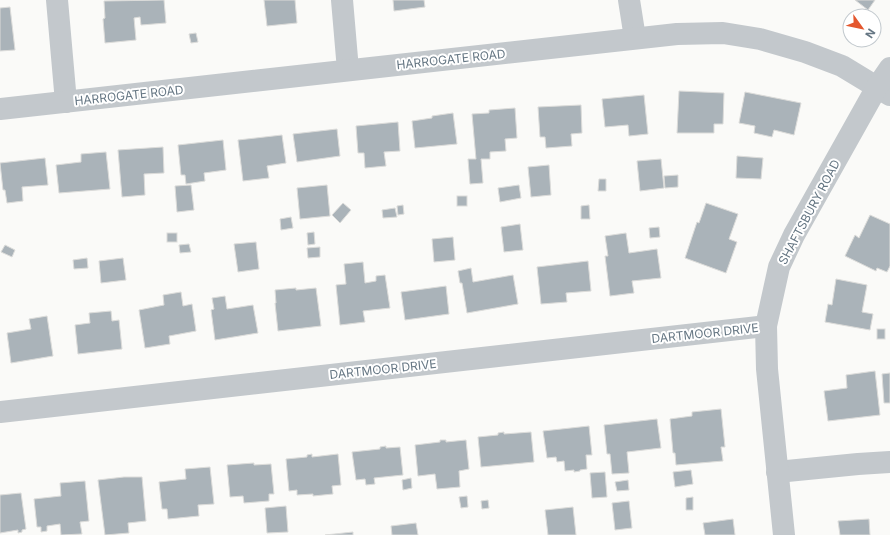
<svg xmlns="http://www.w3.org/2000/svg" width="890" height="535" font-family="Inter,sans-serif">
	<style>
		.building { fill: #aab3b9; stroke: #dcdcda }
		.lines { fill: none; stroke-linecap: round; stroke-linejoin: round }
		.minor { stroke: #c3c8cc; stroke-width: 22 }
		.labels { text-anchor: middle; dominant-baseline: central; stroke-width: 4; stroke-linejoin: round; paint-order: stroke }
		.street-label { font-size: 12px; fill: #657683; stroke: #fff }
	</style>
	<rect width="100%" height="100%" fill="#fafaf8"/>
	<!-- building -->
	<g class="building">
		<path d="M164 0 166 23 141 25 140 17 134 18 136 40 105 43 103 19 105 18 104 1Z"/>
		<path d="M264 0H295L297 23 267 26Z"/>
		<path d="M393 0H424L425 7 394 11Z"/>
		<path d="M855 0H875L868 10Z"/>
		<path d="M10 7 15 50 0 51V8Z"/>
		<path d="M196 33 198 42 191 43 189 34Z"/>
		<path d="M679 91 724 93 723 124H714V133H677Z"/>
		<path d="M745 92 801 103 794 135 774 130 772 137 754 133 755 126 739 123Z"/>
		<path d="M644 95 648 134 629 136 628 125 605 127 602 99Z"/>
		<path d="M581 105 582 133 571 134 572 146 546 148 545 137H540L538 107Z"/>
		<path d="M515 108 517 138 505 139 506 151 490 152V159H481L483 183 470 184 468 159H476L472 114 489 113V110Z"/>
		<path d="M453 113 457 144 415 148 412 121 432 118V116Z"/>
		<path d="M398 122 400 151 384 152 386 166 365 168 364 153H358L356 126Z"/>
		<path d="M337 129 340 156 297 162 293 134Z"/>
		<path d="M282 135 286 163 267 166 269 178 243 181 238 140Z"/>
		<path d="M223 140 226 170 204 173 205 181 186 184 185 175H181L178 145Z"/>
		<path d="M163 147 164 173 144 174 145 195 122 197 118 150Z"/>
		<path d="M106 152 110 189 59 193 56 165 81 162V154Z"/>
		<path d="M737 156 763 158 761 179 736 178Z"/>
		<path d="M45 158 48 185 22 187 23 201 7 203 5 190H3L0 163Z"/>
		<path d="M661 159 664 188 640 191 637 161Z"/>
		<path d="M549 165 551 195 531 197 528 167Z"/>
		<path d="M678 175V187L665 188 664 176Z"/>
		<path d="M599 179H606V191H598Z"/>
		<path d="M191 185 194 210 177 212 175 186Z"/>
		<path d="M327 185 330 216 300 219 297 188Z"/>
		<path d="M519 185 521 198 500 202 498 188Z"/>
		<rect x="457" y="196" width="10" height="10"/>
		<path d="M343 203 351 210 340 223 332 215Z"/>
		<path d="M706 203 738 214 729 239 737 242 726 273 685 258 697 222 699 223Z"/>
		<path d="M403 205 404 214 398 215 397 206Z"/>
		<path d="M589 205 590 219H581V206Z"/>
		<path d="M395 208 397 217 383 218 382 210Z"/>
		<path d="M870 215 890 224V266L887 272 877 268 876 271 845 256 855 235 859 238Z"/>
		<path d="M291 217 293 228 281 230 280 219Z"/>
		<path d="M520 224 523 250 504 252 501 227Z"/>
		<path d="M659 227 660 237 650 238 649 228Z"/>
		<path d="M314 232 315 244 308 245 307 233Z"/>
		<rect x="167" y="233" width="10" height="9"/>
		<path d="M626 233 629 253 657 249 661 278 632 281 634 293 610 296 605 256H608L605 236Z"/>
		<path d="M453 237 455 260 434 262 432 239Z"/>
		<path d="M256 242 259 269 238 272 234 244Z"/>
		<path d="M189 244 191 252 180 253 179 245Z"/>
		<path d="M5 245 15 250 12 257 1 252Z"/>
		<path d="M320 247V257L308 258 307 248Z"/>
		<path d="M87 258 88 268 74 269 73 260Z"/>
		<path d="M123 258 126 280 101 283 99 261Z"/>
		<path d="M588 261 591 291 566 293 567 302 541 304 537 267Z"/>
		<path d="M363 262 365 283 376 281V276L385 275 390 308 363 311 365 322 340 325 336 285 346 284 344 264Z"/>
		<path d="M471 268 473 282 513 275 518 304 467 313 462 283H460L458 271Z"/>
		<path d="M836 279 867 285 862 312 873 314 870 330 825 322 828 304 832 305Z"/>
		<path d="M446 286 449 314 405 320 401 292Z"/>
		<path d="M296 288V290L316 288 321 326 278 331 275 303H276L275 290Z"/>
		<path d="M181 292 183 306 192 304 196 331 169 336 170 344 145 348 139 310 164 305 163 295Z"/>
		<path d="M225 296 227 309 253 305 258 333 215 340 211 310 214 309 212 298Z"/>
		<path d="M111 311 112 321 119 320 122 349 78 354 75 325 90 323 89 313Z"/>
		<path d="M47 316 53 356 11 363 7 333 31 329 29 319Z"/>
		<rect x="877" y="329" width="8" height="10"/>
		<path d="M875 371 880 415 828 421 824 391 847 388 846 375Z"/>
		<path d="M890 373V403H884L882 374Z"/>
		<path d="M721 409 725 447H721L723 461 676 465 675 453H673L670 419 692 416V412Z"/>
		<path d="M657 419 661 448 627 452 629 473 612 474 610 454H607L604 425Z"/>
		<path d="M589 426 592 455H586L587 469 580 470V471L574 472V470L565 471 564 461 557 462 556 457 547 458 543 431Z"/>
		<path d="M504 432V434L531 432 534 462 481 467 478 437 498 435V433Z"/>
		<path d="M440 440H446V442L466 440 469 469 459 471 460 487 437 489 435 474 418 476 415 445 440 442Z"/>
		<path d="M386 446V448L400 447 403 475 374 478 375 484 366 485 365 479 356 480 352 452 380 449V447Z"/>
		<path d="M312 454V457L338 454 341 485 332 486 333 494 313 496V494L297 495V490L289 491 286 459 307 457V455Z"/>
		<path d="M254 463V465L271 464 274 494H269V501L244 503 243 496 230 497 227 465Z"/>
		<path d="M210 467 214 504 198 505 199 516 168 519 167 509H162L159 482 186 479 185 469Z"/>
		<path d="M691 470 693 484 675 487 673 472Z"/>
		<path d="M605 472 607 497 592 498 590 473Z"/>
		<path d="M124 477H142L146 521 128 523 129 533 105 535 98 480Z"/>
		<path d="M411 478 412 488 403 490 402 480Z"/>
		<path d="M628 480 629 490 617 491 615 482Z"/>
		<path d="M85 481 89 521 80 522 82 534 61 535 60 524 47 526V531L41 532V527H37L34 499 61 496 60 483Z"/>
		<path d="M21 493 26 529 22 530V532L18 533V530L0 533V495Z"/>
		<path d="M467 496 468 507 461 508 459 497Z"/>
		<path d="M693 497V510H686V498Z"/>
		<path d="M488 500 489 508 482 509 481 501Z"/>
		<path d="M629 501 632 528 615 530 612 503Z"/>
		<path d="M286 506 288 532 267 533 265 508Z"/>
		<path d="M573 507 576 535H548L545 510Z"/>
		<path d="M733 519 735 535H705L703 523Z"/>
		<path d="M869 519 870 535H840L838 521Z"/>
		<path d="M416 523 418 535H392L391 526Z"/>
		<path d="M353 532V535H325Z"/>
	</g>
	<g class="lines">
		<!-- minor -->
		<g class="minor">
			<path d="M57 0 66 102"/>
			<path d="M342 0 348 70"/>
			<path d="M629 0 635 38"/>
			<path d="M0 109 677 34 723 33 760 39 805 52 842 66 890 95"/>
			<path d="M0 412 766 326"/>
			<path d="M777 472 858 464 890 462"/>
			<path d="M784 535 767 369 766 326 779 267 794 235 877 87 890 68"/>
		</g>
	</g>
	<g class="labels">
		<!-- street labels -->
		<g class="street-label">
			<text transform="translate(451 59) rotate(-6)">HARROGATE ROAD</text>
			<text transform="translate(129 95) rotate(-6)">HARROGATE ROAD</text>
			<text transform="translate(809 212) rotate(-62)">SHAFTSBURY ROAD</text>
			<text transform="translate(705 333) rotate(-6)">DARTMOOR DRIVE</text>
			<text transform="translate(383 369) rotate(-6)">DARTMOOR DRIVE</text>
		</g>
	</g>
	<!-- north arrow -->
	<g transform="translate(862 28) rotate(123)"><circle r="19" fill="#ffffff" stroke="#c1c8cd"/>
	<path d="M0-3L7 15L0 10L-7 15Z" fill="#e4572e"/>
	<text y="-6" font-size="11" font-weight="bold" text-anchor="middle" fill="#657683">N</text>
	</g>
</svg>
